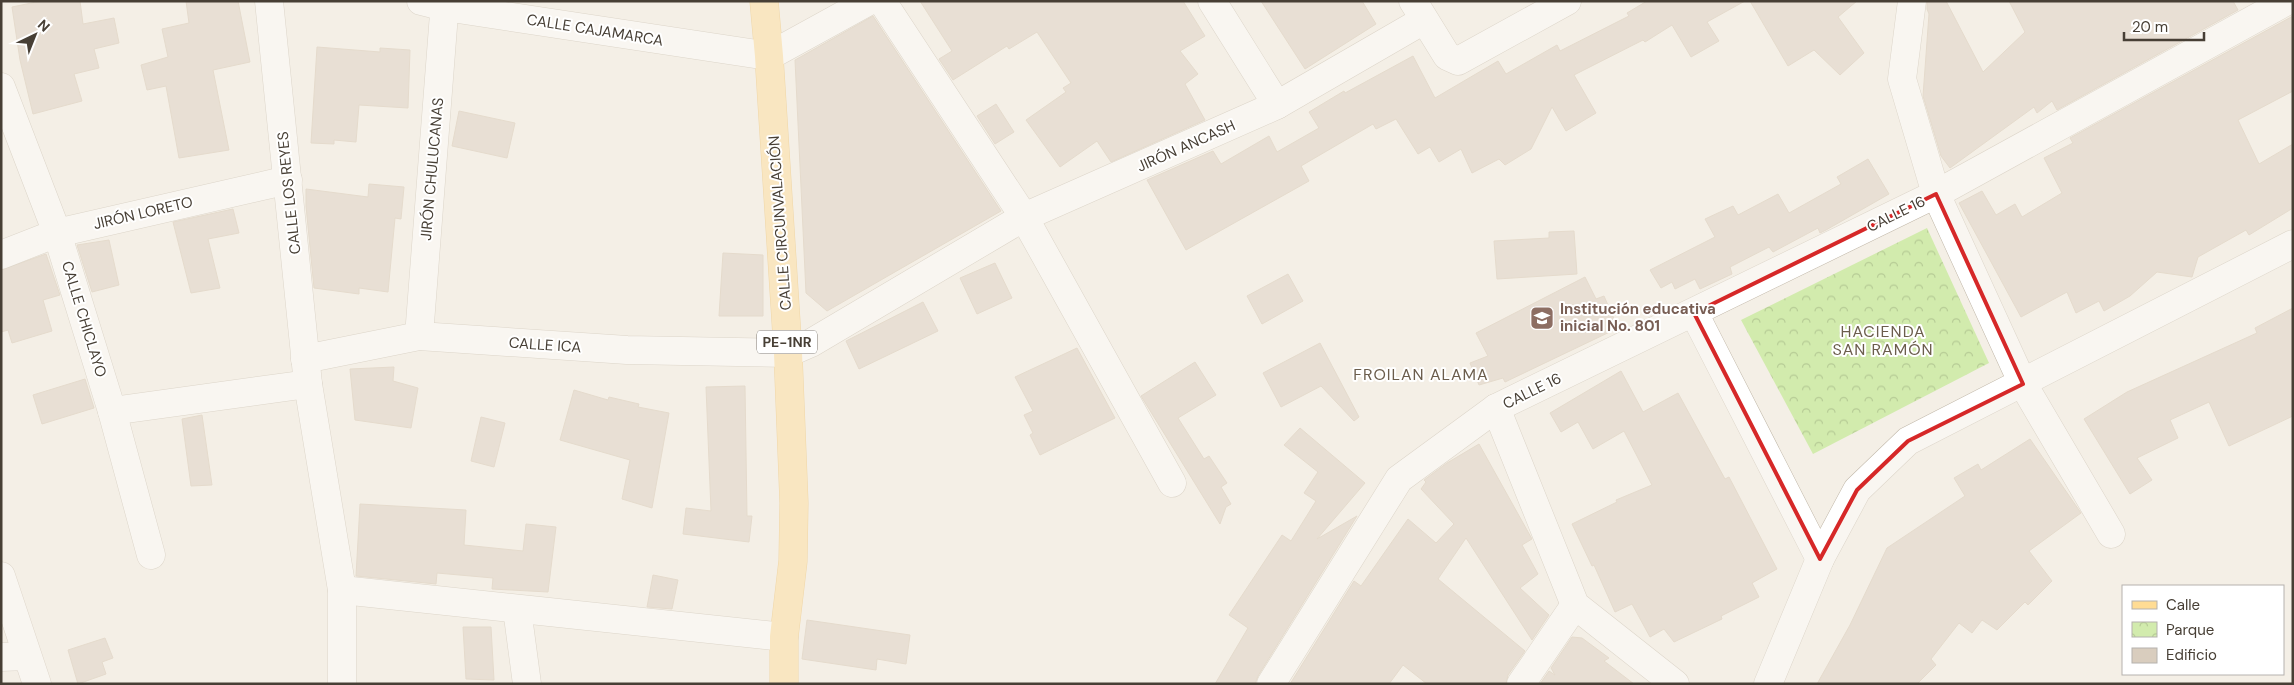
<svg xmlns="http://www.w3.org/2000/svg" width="2294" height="685" font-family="'DM Sans',sans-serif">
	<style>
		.park { fill: url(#park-crowns) }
		.building { fill: #d9cdbe; stroke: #d2c2ae }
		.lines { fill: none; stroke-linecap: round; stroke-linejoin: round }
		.minor-casing { stroke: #c0b7a8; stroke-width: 29 }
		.major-casing { stroke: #eaba5e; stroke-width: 29 }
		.minor { stroke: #fff; stroke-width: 28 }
		.major { stroke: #ffdc94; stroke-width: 28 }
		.marked { fill: none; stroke: #d62828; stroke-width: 4; stroke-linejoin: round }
		.labels { text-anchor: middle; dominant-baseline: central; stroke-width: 4; stroke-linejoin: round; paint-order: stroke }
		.shield { fill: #fff; stroke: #7e7972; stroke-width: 1 }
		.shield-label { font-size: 14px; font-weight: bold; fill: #473f35 }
		.street-label { font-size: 15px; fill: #473f35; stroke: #fff }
		.education-label { font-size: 15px; font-weight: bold; fill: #785e54; stroke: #fff; text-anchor: start }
		.neighbourhood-label { font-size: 16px; letter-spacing: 1px; fill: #6b5d4c; stroke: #fff }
	</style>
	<defs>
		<pattern id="park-crowns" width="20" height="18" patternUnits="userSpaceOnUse" patternTransform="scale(1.25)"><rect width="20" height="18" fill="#d2ebad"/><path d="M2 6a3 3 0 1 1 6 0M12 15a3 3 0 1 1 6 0" fill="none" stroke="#b6cb95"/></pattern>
	</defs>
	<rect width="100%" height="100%" fill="#f4efe6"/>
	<!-- park -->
	<path class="park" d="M1927 228 1989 363 1813 454 1741 320Z"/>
	<!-- building -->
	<g class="building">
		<path d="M41 1H80L83 24 114 18 119 43 94 49 99 68 74 74 82 101 33 114 20 60 12 7Z"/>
		<path d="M186 1H238L250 62 213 70 229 150 179 158 166 86 147 90 141 65 168 57 162 29 189 23Z"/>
		<path d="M920 1H1183L1205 36 1180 51 1198 74 1185 84 1205 120 1111 162 1097 141 1060 167 1026 120 1066 92 1063 88 1071 83 1037 32 1009 49 1007 46 953 80 939 59 952 51Z"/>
		<path d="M1261 1H1362L1376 24 1305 69Z"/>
		<path d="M1647 1H1745L1707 22 1719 41 1691 57 1672 25 1645 42 1643 40 1574 75 1596 113 1566 131 1552 107 1531 149 1505 165 1499 159 1472 173 1461 149 1439 162 1430 147 1418 154 1396 119 1376 129 1373 124 1301 166 1309 181 1186 250 1147 180 1213 151 1221 164 1269 136 1277 152 1319 128 1309 112 1344 91 1345 93 1413 56 1435 98 1498 61 1506 74 1557 45 1560 51 1629 16 1627 13Z"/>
		<path d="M1750 1H1857L1838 17 1864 53 1840 75 1814 50 1788 66Z"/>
		<path d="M1927 1H1946L1983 72 2025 32 2009 1H2233L2238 10 2057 110 2052 101 2037 113 2034 107 1950 168 1941 156 1923 96 1929 14 1927 9Z"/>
		<path d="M873 16 1001 211 827 311 806 293 795 60Z"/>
		<path d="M2293 16V91L2238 120 2259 164 2293 144V208L2249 235 2246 230 2198 257 2192 277 2157 272 2130 296 2104 311 2099 301 2076 313 2067 292 2021 317 1959 203 1982 191 1996 215 2015 204 2022 217 2062 193 2044 158 2073 143 2070 138Z"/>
		<path d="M317 47 380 52V48L410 50 408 108 359 105 356 142 334 140V144L311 143Z"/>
		<path d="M996 104 1014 132 995 144 977 116Z"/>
		<path d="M459 111 515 123 507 158 452 146Z"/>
		<path d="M1868 159 1889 194 1826 230 1820 233 1818 228 1773 252 1769 247 1730 267 1732 274 1700 289 1695 279 1675 289 1672 282 1661 288 1650 270 1715 237 1705 219 1733 206 1738 215 1778 194 1789 213 1841 184 1837 177Z"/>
		<path d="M369 184 404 187 401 219 395 218 388 292 359 288V294L314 288 306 206V189L368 197Z"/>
		<path d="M233 209 239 233 208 239 220 288 191 293 173 222Z"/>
		<path d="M1574 231 1577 274 1497 279 1494 241 1549 238V232Z"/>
		<path d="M109 240 119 285 92 292 77 245Z"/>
		<path d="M723 253 763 255V316H719Z"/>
		<path d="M46 254 60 295 43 300 52 331 12 343 8 330 1 332V270Z"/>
		<path d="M995 263 1012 298 977 314 960 278Z"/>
		<path d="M1288 274 1303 301 1262 324 1247 296Z"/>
		<path d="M1585 277 1596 299 1604 296 1618 328 1505 382 1503 378 1479 385 1470 363 1488 356 1476 333Z"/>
		<path d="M923 302 938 331 859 369 846 341Z"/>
		<path d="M2293 308V416L2229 446 2209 402 2170 420 2178 438 2137 458 2152 480 2130 494 2084 419 2127 392 2257 333 2255 328Z"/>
		<path d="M1320 343 1359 417 1354 421 1321 386 1281 407 1263 373Z"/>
		<path d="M1077 348 1115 418 1040 455 1030 435 1033 433 1024 415 1033 411 1015 377Z"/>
		<path d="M1195 362 1216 395 1178 418 1204 459 1209 456 1227 483 1221 487 1231 504 1226 507 1220 524 1141 396Z"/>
		<path d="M394 367 393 381 418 388 411 428 355 420 350 369Z"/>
		<path d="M1621 371 1643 412 1678 393 1725 479 1729 477 1777 569 1752 583 1759 597 1721 616 1722 619 1674 642 1664 629 1650 637 1632 604 1615 612 1594 565 1592 566 1572 524 1617 502 1616 500 1652 485 1624 431 1593 449 1578 422 1561 432 1550 413Z"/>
		<path d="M85 379 94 408 42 424 33 395Z"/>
		<path d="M745 386 747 516H752L749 542 683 534 686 508 711 511 706 387Z"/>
		<path d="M574 390 608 400 609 397 639 404 638 407 669 413 652 508 622 499 630 460 560 440Z"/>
		<path d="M202 415 212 485 191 486 182 419Z"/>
		<path d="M481 417 505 423 494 467 471 461Z"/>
		<path d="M1300 428 1365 483 1317 539 1357 516 1258 676 1255 684H1215L1248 628 1229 615 1282 535 1291 541 1316 501 1304 493 1318 472 1284 445Z"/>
		<path d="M2030 439 2081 513 2029 551 2052 581 2028 605 2025 602 1997 630 1982 620 1972 633 1959 623 1931 659 1936 665 1917 684H1817L1850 625 1887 548 1965 496 1954 478 1978 464 1981 470Z"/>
		<path d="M1479 444 1532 539 1522 545 1538 574 1520 588 1549 615 1532 640 1466 538 1438 579 1525 651 1508 675 1506 684H1427L1403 665 1389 684H1290L1354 581 1361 586 1408 519 1436 543 1454 524 1421 489 1426 482 1424 480 1447 463Z"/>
		<path d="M360 504 466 510 464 545 523 551 526 524 556 527 548 592 492 589 493 578 437 573 436 584 356 576Z"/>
		<path d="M653 575 678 580 672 609 647 607Z"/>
		<path d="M807 620 910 635 906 664 877 659 876 670 802 659Z"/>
		<path d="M463 627H491L494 680 466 679Z"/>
		<path d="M1572 637 1582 638 1609 658 1604 661 1634 684H1540L1549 671 1555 675 1551 668Z"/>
		<path d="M105 638 113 658 102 662 106 674 78 684 68 650Z"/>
	</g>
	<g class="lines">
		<!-- minor casing -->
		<g class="minor-casing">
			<g id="minor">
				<path d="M269 1 308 384 342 590V684"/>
				<path d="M421 1 445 7 769 56 869 1"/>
				<path d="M882 1 1024 217 1172 483"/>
				<path d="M1212 1 1277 105"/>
				<path d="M1413 1 1447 56 1458 61 1567 1"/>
				<path d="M1912 1 1902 79 1936 194 2023 384 2111 534"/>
				<path d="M1 87 57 233 112 411 151 555"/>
				<path d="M1 255 57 233 288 180"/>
				<path d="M1694 313 1820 559"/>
				<path d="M419 336 445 1"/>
				<path d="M305 359 419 336 627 350 788 353 811 343 1024 217 1277 105 1424 20"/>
				<path d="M1496 408 1575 605 1675 684"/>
				<path d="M112 411 308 384"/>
				<path d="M1 576 37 684"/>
				<path d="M342 590 784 637"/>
				<path d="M517 609 527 684"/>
				<path d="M1 657 27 656"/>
				<path d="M1271 684 1399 479 1496 408 1936 194 2287 1"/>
				<path d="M1521 684 1575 605"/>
				<path d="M1768 684 1820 559 1857 490 1908 441 2293 244"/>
			</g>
		</g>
		<!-- major casing -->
		<g class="major-casing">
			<path id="major" d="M764 1 769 56 788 353 794 503 793 561 784 637V684"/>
		</g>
		<!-- minor -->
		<use href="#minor" class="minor"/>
		<!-- major -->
		<use href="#major" class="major"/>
	</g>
	<!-- marked area -->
	<path d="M0 0H2294V685H0ZM1936 194 2023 384 1908 441 1857 490 1820 559 1694 313Z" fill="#f4efe6" fill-opacity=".55" fill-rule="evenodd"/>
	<path class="marked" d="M1936 194 2023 384 1908 441 1857 490 1820 559 1694 313Z"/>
	<!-- icons -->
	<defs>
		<g id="school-square" transform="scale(1.25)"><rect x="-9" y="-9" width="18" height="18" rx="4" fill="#8d6e63" stroke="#fff"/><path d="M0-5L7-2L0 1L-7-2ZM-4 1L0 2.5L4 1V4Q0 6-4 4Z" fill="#fff"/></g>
	</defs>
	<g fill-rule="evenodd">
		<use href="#school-square" x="1542" y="318"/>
	</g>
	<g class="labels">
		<!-- shield labels -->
		<rect class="shield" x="757" y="330.5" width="60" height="23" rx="4"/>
		<g class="shield-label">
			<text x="787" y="342">PE-1NR</text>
		</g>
		<!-- street labels -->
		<g class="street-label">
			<text transform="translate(595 30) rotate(9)">CALLE CAJAMARCA</text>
			<text transform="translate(1186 146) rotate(-24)">JIRÓN ANCASH</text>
			<text transform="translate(432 169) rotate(-85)">JIRÓN CHULUCANAS</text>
			<text transform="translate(289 193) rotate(-96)">CALLE LOS REYES</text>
			<text transform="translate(143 213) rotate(-13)">JIRÓN LORETO</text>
			<text transform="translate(1896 214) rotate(-26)">CALLE 16</text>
			<text transform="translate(780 223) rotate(-94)">CALLE CIRCUNVALACIÓN</text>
			<text transform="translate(84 319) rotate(73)">CALLE CHICLAYO</text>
			<text transform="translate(545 345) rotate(4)">CALLE ICA</text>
			<text transform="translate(1532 391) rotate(-26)">CALLE 16</text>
		</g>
		<!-- education labels -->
		<g class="education-label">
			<text x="1560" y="309">Institución educativa<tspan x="1560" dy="17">inicial No. 801</tspan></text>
		</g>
		<!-- neighbourhood labels -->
		<g class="neighbourhood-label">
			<text x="1883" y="331">HACIENDA<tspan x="1883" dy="18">SAN RAMÓN</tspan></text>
			<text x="1421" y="374">FROILAN ALAMA</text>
		</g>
	</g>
	<!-- border -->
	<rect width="2294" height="685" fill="none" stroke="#473f35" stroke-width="5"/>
	<!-- legend -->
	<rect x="2122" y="585" width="162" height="90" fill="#ffffff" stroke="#b5b2ae"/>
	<rect x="2132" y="601" width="25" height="8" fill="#ffdc94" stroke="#b5b2ae"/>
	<text x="2166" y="610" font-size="15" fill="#473f35">Calle</text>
	<rect x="2132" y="622" width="25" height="15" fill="url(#park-crowns)" stroke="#b5b2ae"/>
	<text x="2166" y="635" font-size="15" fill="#473f35">Parque</text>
	<rect x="2132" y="648" width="25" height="15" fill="#d9cdbe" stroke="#b5b2ae"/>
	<text x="2166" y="660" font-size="15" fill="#473f35">Edificio</text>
	<!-- north arrow -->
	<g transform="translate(35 35) rotate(43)" stroke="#ffffff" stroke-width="4" paint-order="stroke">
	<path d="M0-4L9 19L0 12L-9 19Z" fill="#473f35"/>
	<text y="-8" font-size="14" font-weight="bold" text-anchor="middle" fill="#473f35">N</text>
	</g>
	<!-- scale -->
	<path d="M2124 32v8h80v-8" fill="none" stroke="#473f35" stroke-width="2.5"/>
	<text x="2132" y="32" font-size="15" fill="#473f35" stroke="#ffffff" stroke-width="4" paint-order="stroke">20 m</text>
</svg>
